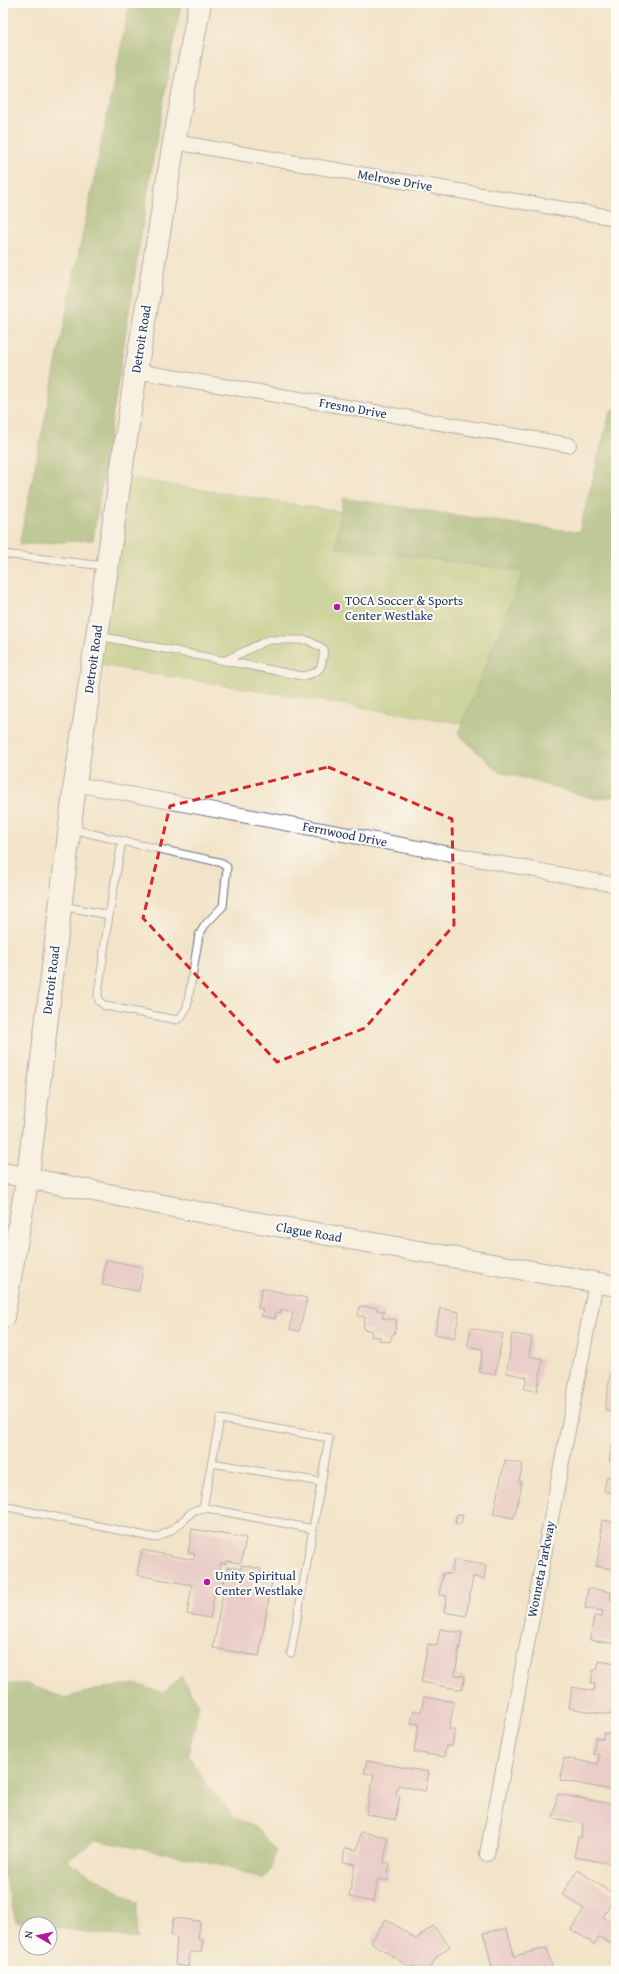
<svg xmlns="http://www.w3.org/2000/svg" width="619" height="1974" font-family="'Gentium Book Plus',serif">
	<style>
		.green { fill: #a3c168; stroke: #5f7863 }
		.forest { fill: #82a75c; stroke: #4e6b5d }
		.building { fill: #e0b2c8 }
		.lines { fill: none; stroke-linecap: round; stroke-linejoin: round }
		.service-casing { stroke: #666e83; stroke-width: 9 }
		.minor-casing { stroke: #666e83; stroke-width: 16 }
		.secondary-casing { stroke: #666e83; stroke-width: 22 }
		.primary-casing { stroke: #666e83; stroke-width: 24 }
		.service { stroke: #fff; stroke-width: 7 }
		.minor { stroke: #fff; stroke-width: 14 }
		.secondary { stroke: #fff; stroke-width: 20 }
		.primary { stroke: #fff; stroke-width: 22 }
		.marked { fill: none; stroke: #d62828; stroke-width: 3; stroke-dasharray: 8 5; stroke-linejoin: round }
		.poi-dot { fill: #b5179e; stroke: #fdfcf7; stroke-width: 1.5 }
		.labels { text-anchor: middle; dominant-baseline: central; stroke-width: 4; stroke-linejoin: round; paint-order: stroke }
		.street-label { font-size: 13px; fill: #1b2f5e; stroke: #fdfcf7 }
		.poi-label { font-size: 13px; fill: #1b2f5e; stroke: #fdfcf7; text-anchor: start }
	</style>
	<rect width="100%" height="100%" fill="#fdfcf7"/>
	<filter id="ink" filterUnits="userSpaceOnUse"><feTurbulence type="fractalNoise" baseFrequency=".025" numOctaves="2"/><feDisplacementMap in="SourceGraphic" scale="8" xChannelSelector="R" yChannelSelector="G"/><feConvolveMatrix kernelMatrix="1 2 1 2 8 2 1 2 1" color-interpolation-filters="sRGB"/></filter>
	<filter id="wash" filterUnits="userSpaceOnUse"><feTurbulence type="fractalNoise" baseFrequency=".012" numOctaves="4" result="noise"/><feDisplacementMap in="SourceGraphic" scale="16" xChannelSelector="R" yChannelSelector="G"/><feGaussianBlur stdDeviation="0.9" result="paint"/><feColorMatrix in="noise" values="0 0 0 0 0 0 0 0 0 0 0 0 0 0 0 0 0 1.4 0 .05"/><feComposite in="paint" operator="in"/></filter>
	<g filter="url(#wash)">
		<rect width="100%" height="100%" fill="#f2e4c9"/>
		<!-- green -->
		<path class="green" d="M120 477 582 550 553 738 93 664Z"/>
		<!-- forest -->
		<g class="forest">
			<path d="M130 3H181L152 165 93 540 19 545Z"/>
			<path d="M616 408V796L595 799 498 771 458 734 524 571 336 547 343 498 495 521 579 532 610 412Z"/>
			<path d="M181 1676 199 1705 188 1755 208 1786 234 1817 258 1829 276 1851 270 1871 262 1880 249 1874 209 1862 95 1840 67 1861 137 1902V1939L50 1927V1924L16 1922 3 1871V1684H28L63 1698 103 1688 135 1684 164 1693Z"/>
		</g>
		<g id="blocks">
			<!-- building -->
			<g class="building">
				<path d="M106 1260 143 1267 139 1291 102 1285Z"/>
				<path d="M262 1288 307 1298 299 1331 290 1329 293 1312 281 1309V1313L276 1312 275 1319 261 1316 263 1309 258 1308Z"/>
				<path d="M360 1306 377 1308V1310L384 1311 382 1318 397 1320 394 1334 392 1335 390 1342 379 1340 380 1337 371 1336 372 1331 363 1329 365 1317 358 1316Z"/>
				<path d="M440 1308 459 1312 455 1338 435 1334Z"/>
				<path d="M471 1328 503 1334 495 1375 479 1372 483 1349 467 1346Z"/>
				<path d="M512 1334 532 1337 529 1356 543 1359 537 1391 524 1389 527 1377 507 1373Z"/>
				<path d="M611 1369H616V1412L605 1410Z"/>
				<path d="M613 1442 616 1443V1494L604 1491 607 1476 612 1477 615 1462 609 1461Z"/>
				<path d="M505 1460 523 1464 519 1481H521V1489L514 1518 493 1514Z"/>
				<path d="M457 1514 463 1515 461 1524 455 1523Z"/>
				<path d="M602 1520 616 1523V1570L596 1566 602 1536 600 1535Z"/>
				<path d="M192 1529 246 1538 241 1563 226 1561V1564L221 1563 217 1580 224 1582 227 1567 241 1569 242 1565 261 1569 260 1573 273 1575 259 1656 213 1648 223 1592 215 1590 210 1618 187 1614 192 1585 137 1575 142 1550 194 1560 195 1554 188 1553Z"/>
				<path d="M454 1560 486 1565 484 1579 473 1577 466 1616 444 1612 447 1596 439 1595 443 1573 451 1574Z"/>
				<path d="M588 1588 611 1592 610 1599 616 1600V1644L590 1640 594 1616 602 1617 603 1611 585 1608Z"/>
				<path d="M440 1629 462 1633 455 1675 465 1676 462 1690 421 1682 428 1644 437 1646Z"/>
				<path d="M599 1661 616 1664V1713H612V1715L569 1708 572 1687 594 1691 595 1684 591 1683 593 1670H597Z"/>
				<path d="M424 1697 454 1702 449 1729 455 1730 452 1746H446L444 1757 414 1752 419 1724 411 1723 414 1710 421 1712Z"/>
				<path d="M604 1733 616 1735V1791L560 1780 564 1758 598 1764 599 1755 593 1754 596 1737 603 1739Z"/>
				<path d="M367 1761 429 1772 425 1791 398 1785 396 1795 400 1796 395 1820 366 1814 374 1774 364 1773Z"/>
				<path d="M557 1794 616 1805V1849L613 1864 574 1857 578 1837 581 1838 583 1824 553 1818Z"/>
				<path d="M361 1832 388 1837 384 1862 390 1863 387 1881 378 1879 374 1902 349 1897 355 1864 343 1862 345 1848 357 1850Z"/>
				<path d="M578 1870 616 1896 603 1917 616 1925V1937L611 1944 600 1937 594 1944 571 1929 584 1909 562 1894Z"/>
				<path d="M173 1918 200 1921 198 1939 203 1940 201 1952H190L188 1967 175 1965 177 1937 171 1936Z"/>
				<path d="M386 1919 416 1939 433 1926 450 1946 436 1957H437L428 1971H420L412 1966 410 1968 371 1942Z"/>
				<path d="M507 1928 514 1956 547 1948 553 1971H493L484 1933Z"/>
			</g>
		</g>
	</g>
	<g filter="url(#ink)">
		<use href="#blocks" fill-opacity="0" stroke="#666e83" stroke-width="1"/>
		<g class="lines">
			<!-- service casing -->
			<g class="service-casing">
				<g id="service">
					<path d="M3 554 104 566"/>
					<path d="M99 636 302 676C322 673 322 667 324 649L307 640H268L224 661"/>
					<path d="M62 906 109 915 122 841 72 829"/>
					<path d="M109 915 98 994 99 1001 105 1006 177 1020 181 1017 187 1007 199 935 205 925 223 906 227 867 219 862 122 841"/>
					<path d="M212 1463 321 1482"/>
					<path d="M3 1506 156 1538C164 1534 171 1531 178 1525 188 1517 191 1508 206 1508L313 1529 329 1438 220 1419 203 1508"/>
					<path d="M291 1653 313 1529"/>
				</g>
			</g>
			<!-- minor casing -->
			<g class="minor-casing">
				<g id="minor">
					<path d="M174 142 616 218"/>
					<path d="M136 371 569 445"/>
					<path d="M75 784 616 885"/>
					<path d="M487 1854 596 1283"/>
				</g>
			</g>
			<!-- secondary casing -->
			<g class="secondary-casing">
				<path id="secondary" d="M3 1173 204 1213 616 1286"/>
			</g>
			<!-- primary casing -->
			<g class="primary-casing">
				<path id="primary" d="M3 1317 28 1176 75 784 136 371 174 142 200 3"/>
			</g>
			<!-- service -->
			<use href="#service" class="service"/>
			<!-- minor -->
			<use href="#minor" class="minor"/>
			<!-- secondary -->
			<use href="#secondary" class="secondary"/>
			<!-- primary -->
			<use href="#primary" class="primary"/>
		</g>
	</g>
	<!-- marked area -->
	<path d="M0 0H619V1974H0ZM328 767 452 819 454 925 365 1028 277 1062 143 918 170 806Z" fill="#f2e4c9" fill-opacity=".55" fill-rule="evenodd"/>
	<path class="marked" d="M328 767 452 819 454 925 365 1028 277 1062 143 918 170 806Z"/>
	<!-- markers -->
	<g class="poi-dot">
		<circle cx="337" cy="607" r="4"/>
		<circle cx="207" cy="1582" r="4"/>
	</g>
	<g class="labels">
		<!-- street labels -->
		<g class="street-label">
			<text transform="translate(395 180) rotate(10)">Melrose Drive</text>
			<text transform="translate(141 339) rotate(-81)">Detroit Road</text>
			<text transform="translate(353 408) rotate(10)">Fresno Drive</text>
			<text transform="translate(93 659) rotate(-82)">Detroit Road</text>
			<text transform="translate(345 834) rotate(11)">Fernwood Drive</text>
			<text transform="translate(51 980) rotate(-83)">Detroit Road</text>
			<text transform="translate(309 1232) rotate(10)">Clague Road</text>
			<text transform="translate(541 1569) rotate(-79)">Wonneta Parkway</text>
		</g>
		<!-- poi labels -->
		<g class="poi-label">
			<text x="345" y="600">TOCA Soccer &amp; Sports<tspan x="345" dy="15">Center Westlake</tspan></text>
			<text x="215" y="1575">Unity Spiritual<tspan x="215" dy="15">Center Westlake</tspan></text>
		</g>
	</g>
	<!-- margin -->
	<rect width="619" height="1974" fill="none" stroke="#fdfcf7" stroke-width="16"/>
	<!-- north arrow -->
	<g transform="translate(38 1936) rotate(279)"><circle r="19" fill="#fdfcf7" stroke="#a3aaba"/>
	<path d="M0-3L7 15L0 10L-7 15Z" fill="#b5179e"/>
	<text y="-6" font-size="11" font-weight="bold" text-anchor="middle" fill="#1b2f5e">N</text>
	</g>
</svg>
